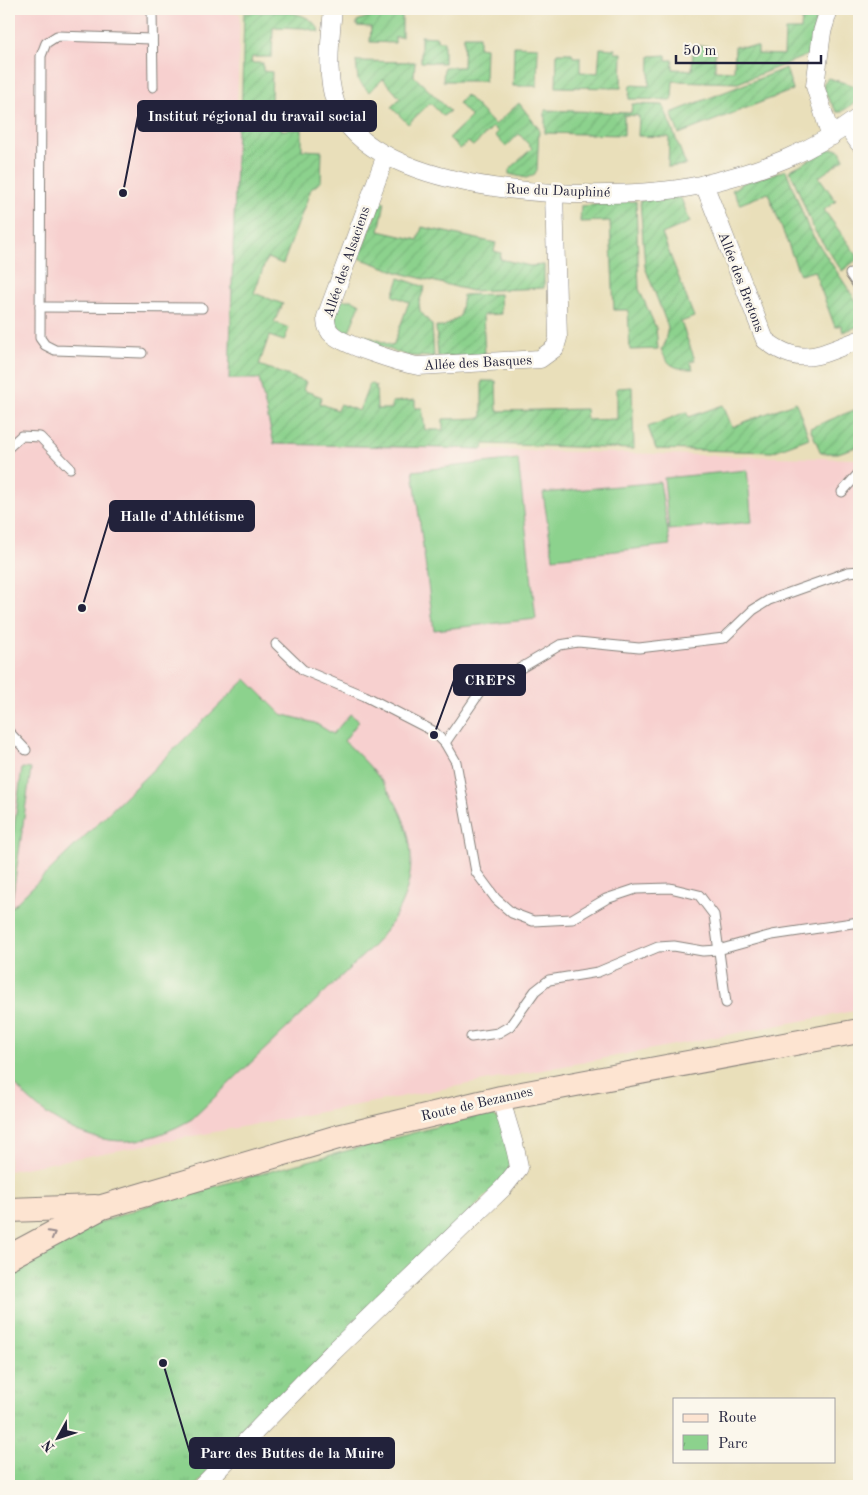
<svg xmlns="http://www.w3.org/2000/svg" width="868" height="1495" font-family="'Old Standard TT',serif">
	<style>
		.built { fill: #f7d0cf }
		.grass { fill: #8cd28d; stroke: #577a64 }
		.park { fill: url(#park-tufts); stroke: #577a64 }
		.garden { fill: url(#garden-furrows); stroke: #577a64 }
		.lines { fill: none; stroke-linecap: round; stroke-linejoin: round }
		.lane-casing { stroke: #86807a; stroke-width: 11 }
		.street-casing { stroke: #86807a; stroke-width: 19 }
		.secondary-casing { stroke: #86807a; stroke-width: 26 }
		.lane { stroke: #fff; stroke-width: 9 }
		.street { stroke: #fff; stroke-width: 18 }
		.secondary { stroke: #fde4d1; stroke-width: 24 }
		.oneway { stroke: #9a8d8e }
		.labels { text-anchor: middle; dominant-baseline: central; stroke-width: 5; stroke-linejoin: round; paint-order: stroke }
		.street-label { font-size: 14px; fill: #22223b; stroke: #fbf7ec }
		.leader { fill: none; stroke: #22223b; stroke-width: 2 }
		.callout-dot { fill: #22223b; stroke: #fbf7ec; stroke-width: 2 }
		.callout { fill: #22223b; stroke: #22223b; stroke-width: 2 }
		.callout-label { font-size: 15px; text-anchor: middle; font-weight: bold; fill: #fff }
	</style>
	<defs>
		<pattern id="park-tufts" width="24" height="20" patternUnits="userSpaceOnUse" patternTransform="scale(1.25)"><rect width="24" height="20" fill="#8cd28d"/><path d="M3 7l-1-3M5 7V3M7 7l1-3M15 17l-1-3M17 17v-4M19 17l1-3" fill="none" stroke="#78b47b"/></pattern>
		<pattern id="garden-furrows" width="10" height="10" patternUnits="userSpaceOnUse" patternTransform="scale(1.25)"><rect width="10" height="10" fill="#8cd28d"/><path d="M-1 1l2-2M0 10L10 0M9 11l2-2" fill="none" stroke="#78b47b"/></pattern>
	</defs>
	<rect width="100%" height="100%" fill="#fbf7ec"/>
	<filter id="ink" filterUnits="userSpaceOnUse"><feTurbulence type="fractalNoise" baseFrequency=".02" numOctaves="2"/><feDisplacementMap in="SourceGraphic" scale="10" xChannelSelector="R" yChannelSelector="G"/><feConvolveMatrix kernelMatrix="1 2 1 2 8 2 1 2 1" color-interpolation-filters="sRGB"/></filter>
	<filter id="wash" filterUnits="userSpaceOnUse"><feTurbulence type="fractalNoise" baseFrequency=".0096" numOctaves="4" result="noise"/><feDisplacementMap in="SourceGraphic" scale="20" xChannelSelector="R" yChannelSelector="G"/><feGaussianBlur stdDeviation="1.12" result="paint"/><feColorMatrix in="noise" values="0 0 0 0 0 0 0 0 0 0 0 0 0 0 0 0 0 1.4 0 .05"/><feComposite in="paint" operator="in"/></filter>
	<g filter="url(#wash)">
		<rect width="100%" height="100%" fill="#e9dfba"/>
		<!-- built -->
		<path class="built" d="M12 9H112L240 13 229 378 259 379 274 444 859 459V1010L9 1171V371L11 370Z"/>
		<!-- grass -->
		<g class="grass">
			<path d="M343 300H353L360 304 348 334 335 325 336 306Z"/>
			<path d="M518 459 536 619 434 630 413 471Z"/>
			<path d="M747 470 752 522 669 530 664 478Z"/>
			<path d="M660 482 670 545 553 558 543 493Z"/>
			<path d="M246 679 281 714 315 723 333 734 350 714 359 721 344 741C411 800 440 872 373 946L192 1119C173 1130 150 1140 127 1141 80 1142 36 1113 9 1077V865L22 768 31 769 11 908Z"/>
		</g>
		<!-- park -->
		<path class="park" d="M491 1112 499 1120 514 1151 507 1175 195 1486H9V1275L20 1260 65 1235 160 1201Z"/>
		<!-- garden -->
		<g class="garden">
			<path d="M402 12V37H395V43L370 42 371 27 357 26V21L373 15Z"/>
			<path d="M244 13C269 13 308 5 320 32L304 28 273 27 272 57H252L251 63H263V71L272 72 271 101 273 102V109H282L281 130 302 129V150L322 151 321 182 311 189 283 264 267 258 254 293 283 304 274 322 289 328 284 341 269 336 259 365 306 382 303 390 322 397 319 403 337 410 340 404 359 411 370 383 376 386 377 409H392V402L415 400V408H422L425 430H443V419L482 418V381H496L497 411 586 409 587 420 617 419V388L632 387 634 449 484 444 483 449 274 444 259 379H229L237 128 241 127Z"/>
			<path d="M802 17 817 18 808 55 738 83 673 81 672 100 629 99 630 85 649 86 650 56 666 55V60H673V69L692 70 693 45 708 46V50H715V70L734 71 735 46 758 47V54L784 55 785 30H801Z"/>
			<path d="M421 36 437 37V41H444V63L421 62Z"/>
			<path d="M464 36H479V47L486 48 485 81H443L444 67H463Z"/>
			<path d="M514 46 538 47 537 86H513Z"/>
			<path d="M600 48 615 49V53H622L621 88 556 87 557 53H572L573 57H580V72L598 73Z"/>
			<path d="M356 61 415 62 414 76 450 111 443 116 430 103 408 124 391 107 400 98 383 79 369 92 358 80Z"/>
			<path d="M786 68 793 90 679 134 671 113Z"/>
			<path d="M828 78 859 87V100L841 112H837L827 97 823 84Z"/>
			<path d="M466 95 495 125 519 103 539 129 537 170 534 175 526 178 509 174V170L532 148 519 134 506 147 495 135 498 132 493 127 473 146 468 142 460 149 449 138 471 117 458 103Z"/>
			<path d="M632 104 663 105 686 165 668 167 669 137 638 136 639 116 624 115V135L545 133V110L631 113Z"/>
			<path d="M831 149H839L844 159 819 177 836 201 824 210 859 258 842 271 814 230 790 170Z"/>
			<path d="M786 170 809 230 859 305V326L843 332 841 325 835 327 814 271 800 275 768 193 740 204 732 190 743 183Z"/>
			<path d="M674 197 681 198 690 222 662 234 694 317 681 322 695 360 690 362 693 369C674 369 668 366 661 349L664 346 668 327 645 267 640 201Z"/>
			<path d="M381 201 385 202 379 231 418 240 422 227 496 243 494 251 501 253 500 259 530 266 544 265V288L472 291 400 273 359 258Z"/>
			<path d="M636 201 639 289 656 328 658 349 630 350 628 310H614L610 221 580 222 581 206Z"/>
			<path d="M399 278 425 287 419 302 420 311 432 325 434 357 408 356 363 340 364 335 393 346 409 302 393 296Z"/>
			<path d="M500 294 501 314 483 315 485 355 438 357 436 326 443 327 460 316 463 295Z"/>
			<path d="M796 402 809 438 772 452 656 449 648 427 686 412 689 417 723 405 732 427Z"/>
			<path d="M859 408V446L838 453H821L810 428Z"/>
		</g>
	</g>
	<g filter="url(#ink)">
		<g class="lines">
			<!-- lane casing -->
			<g class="lane-casing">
				<g id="lane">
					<path d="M152 9 153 87"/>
					<path d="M850 274 859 287"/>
					<path d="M40 307 202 308"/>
					<path d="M142 353 55 350 45 345 40 338 41 56 46 43 57 36 152 39"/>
					<path d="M9 447 21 436 40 437 70 468"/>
					<path d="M842 492 859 473"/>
					<path d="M276 644 303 670 365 696 433 731 445 743 456 762 476 872 496 899 512 913 533 921 572 919 606 899 636 889 670 888 699 895 714 915 726 1003"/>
					<path d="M9 732 26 750"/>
					<path d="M445 743 480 692 560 645 578 642 639 648 724 638 753 610 769 600 848 572 859 571"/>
					<path d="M471 1037 498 1033 510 1026 535 991 549 980 598 972 658 947 674 946 703 951 718 950 772 935 859 922"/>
				</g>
			</g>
			<!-- street casing -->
			<g class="street-casing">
				<g id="street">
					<path d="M333 9C330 41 324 84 340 113 386 201 620 204 705 184 762 171 812 152 859 117"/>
					<path d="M829 9 822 32 815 86 831 137"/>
					<path d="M847 126 859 143"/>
					<path d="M386 155 326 317C326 322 326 327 330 332 339 344 401 363 418 366L540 359 555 348 558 338 554 193"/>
					<path d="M704 184 765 340C802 369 820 354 859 340"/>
					<path d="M202 1486 333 1352 503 1188 519 1168C516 1144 506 1122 501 1098"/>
				</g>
			</g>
			<!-- secondary casing -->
			<g class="secondary-casing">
				<g id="secondary">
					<path d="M9 1210 95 1207"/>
					<path d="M9 1257 102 1207 338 1137 501 1098 859 1031"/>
				</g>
			</g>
			<!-- lane -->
			<use href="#lane" class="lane"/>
			<!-- street -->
			<use href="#street" class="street"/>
			<!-- secondary -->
			<use href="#secondary" class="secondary"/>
		</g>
		<!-- one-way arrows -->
		<defs><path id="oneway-chevron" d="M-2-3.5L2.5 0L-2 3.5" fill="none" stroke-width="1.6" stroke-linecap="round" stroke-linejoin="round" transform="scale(1.25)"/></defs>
		<use class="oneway" href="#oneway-chevron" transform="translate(52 1234) rotate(-28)"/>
	</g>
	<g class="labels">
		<!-- street labels -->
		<g class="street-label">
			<text transform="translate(558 191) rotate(2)">Rue du Dauphiné</text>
			<text transform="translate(347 262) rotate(-71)">Allée des Alsaciens</text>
			<text transform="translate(741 282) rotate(69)">Allée des Bretons</text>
			<text transform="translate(478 363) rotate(-3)">Allée des Basques</text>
			<text transform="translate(477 1104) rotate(-13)">Route de Bezannes</text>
		</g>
	</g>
	<!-- callouts -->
	<path class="leader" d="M123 193L138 116M82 608L110 516M434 735L454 680M163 1363L190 1453"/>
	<g class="callout-dot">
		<circle cx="123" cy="193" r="5"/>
		<circle cx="82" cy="608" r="5"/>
		<circle cx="434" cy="735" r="5"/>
		<circle cx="163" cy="1363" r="5"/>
	</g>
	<g class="callout">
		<rect x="138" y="101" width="238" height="30" rx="5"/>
		<rect x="110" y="501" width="144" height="30" rx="5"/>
		<rect x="454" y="665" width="71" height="30" rx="5"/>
		<rect x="190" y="1438" width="204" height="30" rx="5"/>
	</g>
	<g class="callout-label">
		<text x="257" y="121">Institut régional du travail social</text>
		<text x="182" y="521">Halle d'Athlétisme</text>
		<text x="490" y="685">CREPS</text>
		<text x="292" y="1458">Parc des Buttes de la Muire</text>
	</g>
	<!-- margin -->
	<rect width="868" height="1495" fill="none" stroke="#fbf7ec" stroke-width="30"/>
	<!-- legend -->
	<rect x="673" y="1398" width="162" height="65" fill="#fbf7ec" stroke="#a4a2a5"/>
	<rect x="683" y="1414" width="25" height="8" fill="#fde4d1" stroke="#a4a2a5"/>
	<text x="718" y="1422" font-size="15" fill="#22223b">Route</text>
	<rect x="683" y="1435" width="25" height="15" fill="url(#park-tufts)" stroke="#a4a2a5"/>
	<text x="718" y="1448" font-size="15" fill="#22223b">Parc</text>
	<!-- north arrow -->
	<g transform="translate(58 1438) rotate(230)" stroke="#fbf7ec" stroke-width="4" paint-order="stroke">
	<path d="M0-4L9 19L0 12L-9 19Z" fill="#22223b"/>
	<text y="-8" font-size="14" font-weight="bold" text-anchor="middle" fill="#22223b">N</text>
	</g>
	<!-- scale -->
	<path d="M676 55v8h145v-8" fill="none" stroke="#22223b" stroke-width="2.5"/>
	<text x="683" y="55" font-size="15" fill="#22223b" stroke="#fbf7ec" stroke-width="4" paint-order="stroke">50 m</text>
</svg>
